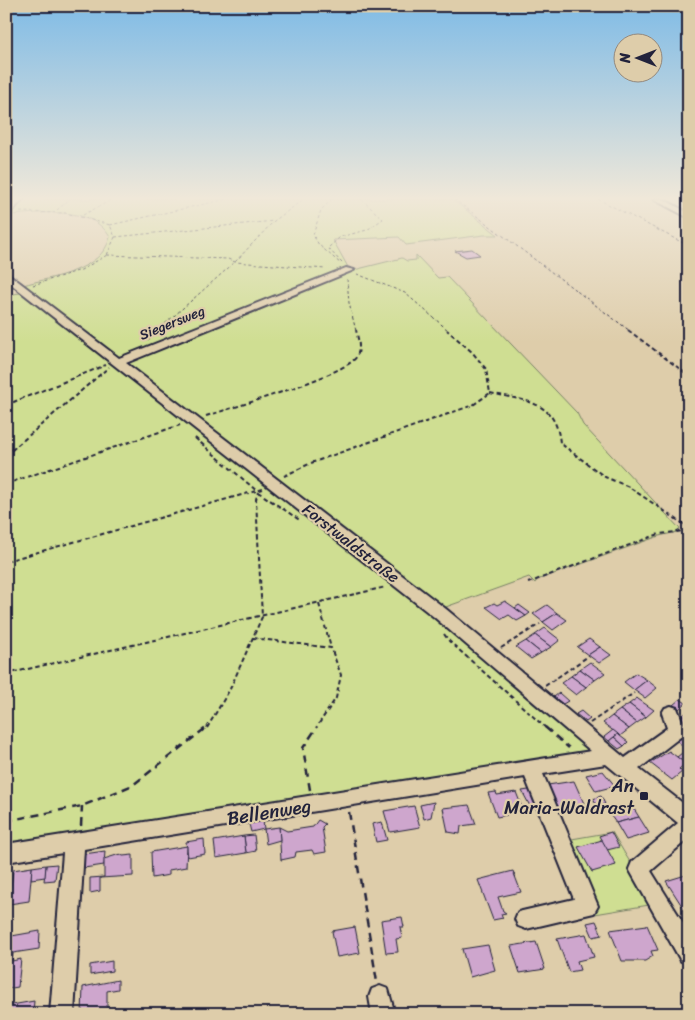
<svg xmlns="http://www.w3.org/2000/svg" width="695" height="1020" font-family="Sriracha,sans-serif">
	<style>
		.green { fill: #cfde92; stroke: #788066 }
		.building { fill: #cea6cd; stroke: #22223b }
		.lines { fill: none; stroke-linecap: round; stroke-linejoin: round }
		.minor-casing { stroke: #22223b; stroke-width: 4 }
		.path-far2 { stroke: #22223b; stroke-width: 1; stroke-dasharray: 3 2.5; stroke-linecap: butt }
		.path-far1 { stroke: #22223b; stroke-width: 2; stroke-dasharray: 4.5 3; stroke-linecap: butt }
		.path { stroke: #22223b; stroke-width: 2.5; stroke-dasharray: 8 5.5; stroke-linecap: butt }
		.minor { fill: #decdaa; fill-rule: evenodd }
		.poi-dot { fill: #22223b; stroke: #decdaa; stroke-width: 2 }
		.labels { text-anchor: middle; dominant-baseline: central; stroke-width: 4.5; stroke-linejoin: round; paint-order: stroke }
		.far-street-label { font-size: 14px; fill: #22223b; stroke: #decdaa }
		.street-label { font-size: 16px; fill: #22223b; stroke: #decdaa }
		.near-poi-label { font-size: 19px; fill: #22223b; stroke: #decdaa; text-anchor: end }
		.near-street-label { font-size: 19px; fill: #22223b; stroke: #decdaa }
	</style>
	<rect width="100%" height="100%" fill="#decdaa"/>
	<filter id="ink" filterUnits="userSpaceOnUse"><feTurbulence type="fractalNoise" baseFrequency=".02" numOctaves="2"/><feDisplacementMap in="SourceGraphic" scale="10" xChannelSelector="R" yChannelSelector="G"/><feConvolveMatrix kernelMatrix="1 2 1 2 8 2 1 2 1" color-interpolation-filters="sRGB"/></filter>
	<g filter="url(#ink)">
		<!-- green -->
		<g class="green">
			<path d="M22 199H452L498 235H484L406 245 399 237 333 240 349 269 120 359 23 285C52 277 102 271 110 237 92 205 42 213 11 215Z"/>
			<path d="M416 255 438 278 447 277 577 413 583 425 680 529 677 532 659 536 537 580 535 583 529 577 443 608 124 362 354 270 402 258 407 261 416 260Z"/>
			<path d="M20 293 27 295 392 579 593 752 6 847V295Z"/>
			<path d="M612 832 655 904 595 914 566 840Z"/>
		</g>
		<!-- building -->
		<g class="building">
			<path d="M472 249 480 255 466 257 455 251Z"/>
			<path d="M505 601 515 608 526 616 517 621 509 615 502 619 486 607 494 603 497 605Z"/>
			<path d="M519 605 530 613 526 616 515 608Z"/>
			<path d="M547 605 557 613 543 622 533 614Z"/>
			<path d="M557 613 567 620 553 630 543 622Z"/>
			<path d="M545 628 551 633 560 640 551 647 535 635Z"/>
			<path d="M535 635 551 647 541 653 526 641Z"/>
			<path d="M589 639 600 647 588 655 577 647Z"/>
			<path d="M526 641 541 653 531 659 516 647Z"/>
			<path d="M600 647 611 655 599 663 588 655Z"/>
			<path d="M590 662 605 673 595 680 580 669Z"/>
			<path d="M580 669 595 680 586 687 571 676Z"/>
			<path d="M636 673 647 680 634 690 624 682Z"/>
			<path d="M571 676 586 687 576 695 561 683Z"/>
			<path d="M647 680 657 688 645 698 634 690Z"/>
			<path d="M559 693 568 701 563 704 554 697Z"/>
			<path d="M637 698 638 699 654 710 646 717 629 704Z"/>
			<path d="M680 699 686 703 679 709 673 705Z"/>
			<path d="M629 704 646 717 637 723 620 710Z"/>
			<path d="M620 710 637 723 629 729 612 716Z"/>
			<path d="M689 710V726L684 723 682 724 678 719Z"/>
			<path d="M581 711 590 719 586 722 576 714Z"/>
			<path d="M612 716 629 729 620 736 603 723Z"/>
			<path d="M613 730 618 734 609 741 604 737Z"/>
			<path d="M618 734 620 736 628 742 624 746 614 737Z"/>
			<path d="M689 734V751L677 741Z"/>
			<path d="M614 737 624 746 619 749 609 741Z"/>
			<path d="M669 751 689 766 685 764 679 769 682 772 672 780 650 763Z"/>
			<path d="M682 753 689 759V766L677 757Z"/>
			<path d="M603 771 615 786 596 791 586 775Z"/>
			<path d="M574 781 586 808 559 813 548 785Z"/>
			<path d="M535 789 542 806 531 808 522 791Z"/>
			<path d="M496 792 497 795 516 792 523 810 506 813 507 815 497 817 488 793Z"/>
			<path d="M601 796 605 804 597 806 593 799Z"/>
			<path d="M434 802 431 817 424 819 420 805Z"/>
			<path d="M469 805 476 824 461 826 460 834 448 832 443 808Z"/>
			<path d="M414 806 420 827 390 832 384 811Z"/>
			<path d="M634 809 639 817 616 823 611 816Z"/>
			<path d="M639 817 649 833 626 840 616 823Z"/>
			<path d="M318 820 325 824 322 827 326 852 314 854 312 850 296 852 295 857 281 860 279 827 287 831 313 827Z"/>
			<path d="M263 821 264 829 251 832 249 824Z"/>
			<path d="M382 822 387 840 376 842 372 824Z"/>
			<path d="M279 827 280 840 266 844 264 829Z"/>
			<path d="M611 832 619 847 607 850 599 836Z"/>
			<path d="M254 835 256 851 246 853 244 836Z"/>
			<path d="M244 836 246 853 216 858 214 841Z"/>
			<path d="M204 839 205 854 188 857 186 842Z"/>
			<path d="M602 840 616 865 592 872 578 847Z"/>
			<path d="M187 846 186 867 169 870V875L152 878 151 852Z"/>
			<path d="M105 851 104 865 84 868V854Z"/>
			<path d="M120 854 123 856 133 855V876L100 878V891L90 893V878L104 877V859Z"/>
			<path d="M57 864 55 880 44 881 46 865Z"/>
			<path d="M46 865 45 877 31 879 32 867Z"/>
			<path d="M32 867 29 901 9 904 13 870Z"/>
			<path d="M513 871 521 892 498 897 503 911 506 913 501 914 503 918 493 920 478 880Z"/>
			<path d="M689 874V908L684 909 666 881Z"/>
			<path d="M402 917 404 927H400L402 938 396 939 398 952 386 953 381 920Z"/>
			<path d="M596 921 602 935 593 937 587 923Z"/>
			<path d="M647 925 658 950 651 951 653 956 645 961H622L610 930Z"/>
			<path d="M355 927 360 953 337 957 332 931Z"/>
			<path d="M40 931 39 949 13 953 12 961 21 959 18 987 6 989V937Z"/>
			<path d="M586 934 594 957 577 961 580 970 569 972 557 939Z"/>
			<path d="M536 942 545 969 520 973 511 946Z"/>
			<path d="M488 945 495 970 470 977 462 949Z"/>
			<path d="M112 961V971L90 975V965Z"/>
			<path d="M118 980V989L107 991V1014H82L83 987Z"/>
			<path d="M34 1001 33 1012 6 1014V1006Z"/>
		</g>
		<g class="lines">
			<!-- minor casing -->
			<g class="minor-casing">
				<g id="minor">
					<path d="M15 199H23L6 218V210Z"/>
					<path d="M653 199H663L689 213V218Z"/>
					<path d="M346 268 354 270 126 363 446 609 625 758 667 728 662 713 665 708 671 706 677 708 686 730 683 735 639 769 689 808V838L651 871 689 932V964L681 961 629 869 632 862 678 823 606 764 543 774 598 906 594 913 526 929 518 926 515 919 518 912 574 899 525 777 84 849 74 1014H50L63 853 6 862V844L591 751 434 617 6 280V272L119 358Z"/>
					<path d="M380 986 388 989 395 1014H372L369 997 372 989Z"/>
				</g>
			</g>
			<!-- path-far2 -->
			<g class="path-far2">
				<path d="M332 199 321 210 313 235 319 245 341 264"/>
				<path d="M454 199 630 331"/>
				<path d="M598 199 689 246"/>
				<path d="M57 210 70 199"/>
				<path d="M20 212 66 213 110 225 115 237 107 255"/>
				<path d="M83 215 113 199"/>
				<path d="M110 225 227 199"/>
				<path d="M115 237 274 221"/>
				<path d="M107 255 228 259 235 262 326 269"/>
				<path d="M342 263 328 248 340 237 367 230 383 219 361 199"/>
				<path d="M357 274 405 293 449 331"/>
				<path d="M347 279 349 303 356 331"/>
				<path d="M33 285 81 270 107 255"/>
				<path d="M157 331 235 262 274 221 304 199"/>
			</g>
			<!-- path-far1 -->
			<g class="path-far1">
				<path d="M628 330 688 375"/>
				<path d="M147 340 158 330"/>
				<path d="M490 393C525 401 556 400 560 443L605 477 629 487 688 527"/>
				<path d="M6 405 106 365"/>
				<path d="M206 416C231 408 347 375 357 356 361 347 358 339 356 330"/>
				<path d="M195 438 258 492 301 521"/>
				<path d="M6 455 109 367"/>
				<path d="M284 476 311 463 473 405 490 393 486 369 472 352 447 330"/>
				<path d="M6 484 180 425"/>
				<path d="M684 531 689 537"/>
				<path d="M6 561 263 489"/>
				<path d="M528 583 659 534 684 531 688 528"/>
				<path d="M319 604 331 648"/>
				<path d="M444 634 449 641 546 728"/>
				<path d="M253 638 331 648 341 675 336 698 316 728"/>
				<path d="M501 648 540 624"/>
				<path d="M6 674 386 587"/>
				<path d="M545 686 587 657"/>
				<path d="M590 723 634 693"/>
				<path d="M207 728 230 689 262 617 256 499 258 492"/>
			</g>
			<!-- path -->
			<g class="path">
				<path d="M545 727 569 748"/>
				<path d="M310 790 303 748 317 727"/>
				<path d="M349 812 377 982"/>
				<path d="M6 821 82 806 133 785 207 727"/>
				<path d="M81 826 82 806"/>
			</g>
			<!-- minor -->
			<use href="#minor" class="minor"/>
		</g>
	</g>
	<!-- sky -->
	<linearGradient id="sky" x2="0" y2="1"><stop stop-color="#7fbbe6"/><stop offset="0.58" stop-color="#f0e8d9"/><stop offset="1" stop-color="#f0e8d9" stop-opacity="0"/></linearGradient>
	<rect width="695" height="342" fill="url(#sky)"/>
	<!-- markers -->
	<rect class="poi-dot" x="639" y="791" width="10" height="10" rx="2.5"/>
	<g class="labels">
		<!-- far-street labels -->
		<g class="far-street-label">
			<text transform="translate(172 323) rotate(-22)">Siegersweg</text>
		</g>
		<!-- street labels -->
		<g class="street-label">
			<text transform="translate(351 543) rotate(38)">Forstwaldstraße</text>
		</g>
		<!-- near-poi labels -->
		<g class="near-poi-label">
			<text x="634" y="785">An<tspan x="634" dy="22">Maria-Waldrast</tspan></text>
		</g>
		<!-- near-street labels -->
		<g class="near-street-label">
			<text transform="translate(269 812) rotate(-9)">Bellenweg</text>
		</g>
	</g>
	<!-- margin -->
	<rect width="695" height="1020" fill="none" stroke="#decdaa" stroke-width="25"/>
	<rect x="12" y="12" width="670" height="995" fill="none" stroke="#22223b" stroke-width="2" filter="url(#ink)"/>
	<!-- north arrow -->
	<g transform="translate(638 58) rotate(270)"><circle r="24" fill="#decdaa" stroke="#93897e"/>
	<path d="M0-4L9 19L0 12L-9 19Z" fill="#22223b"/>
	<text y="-8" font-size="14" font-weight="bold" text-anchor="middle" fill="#22223b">N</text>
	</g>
</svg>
